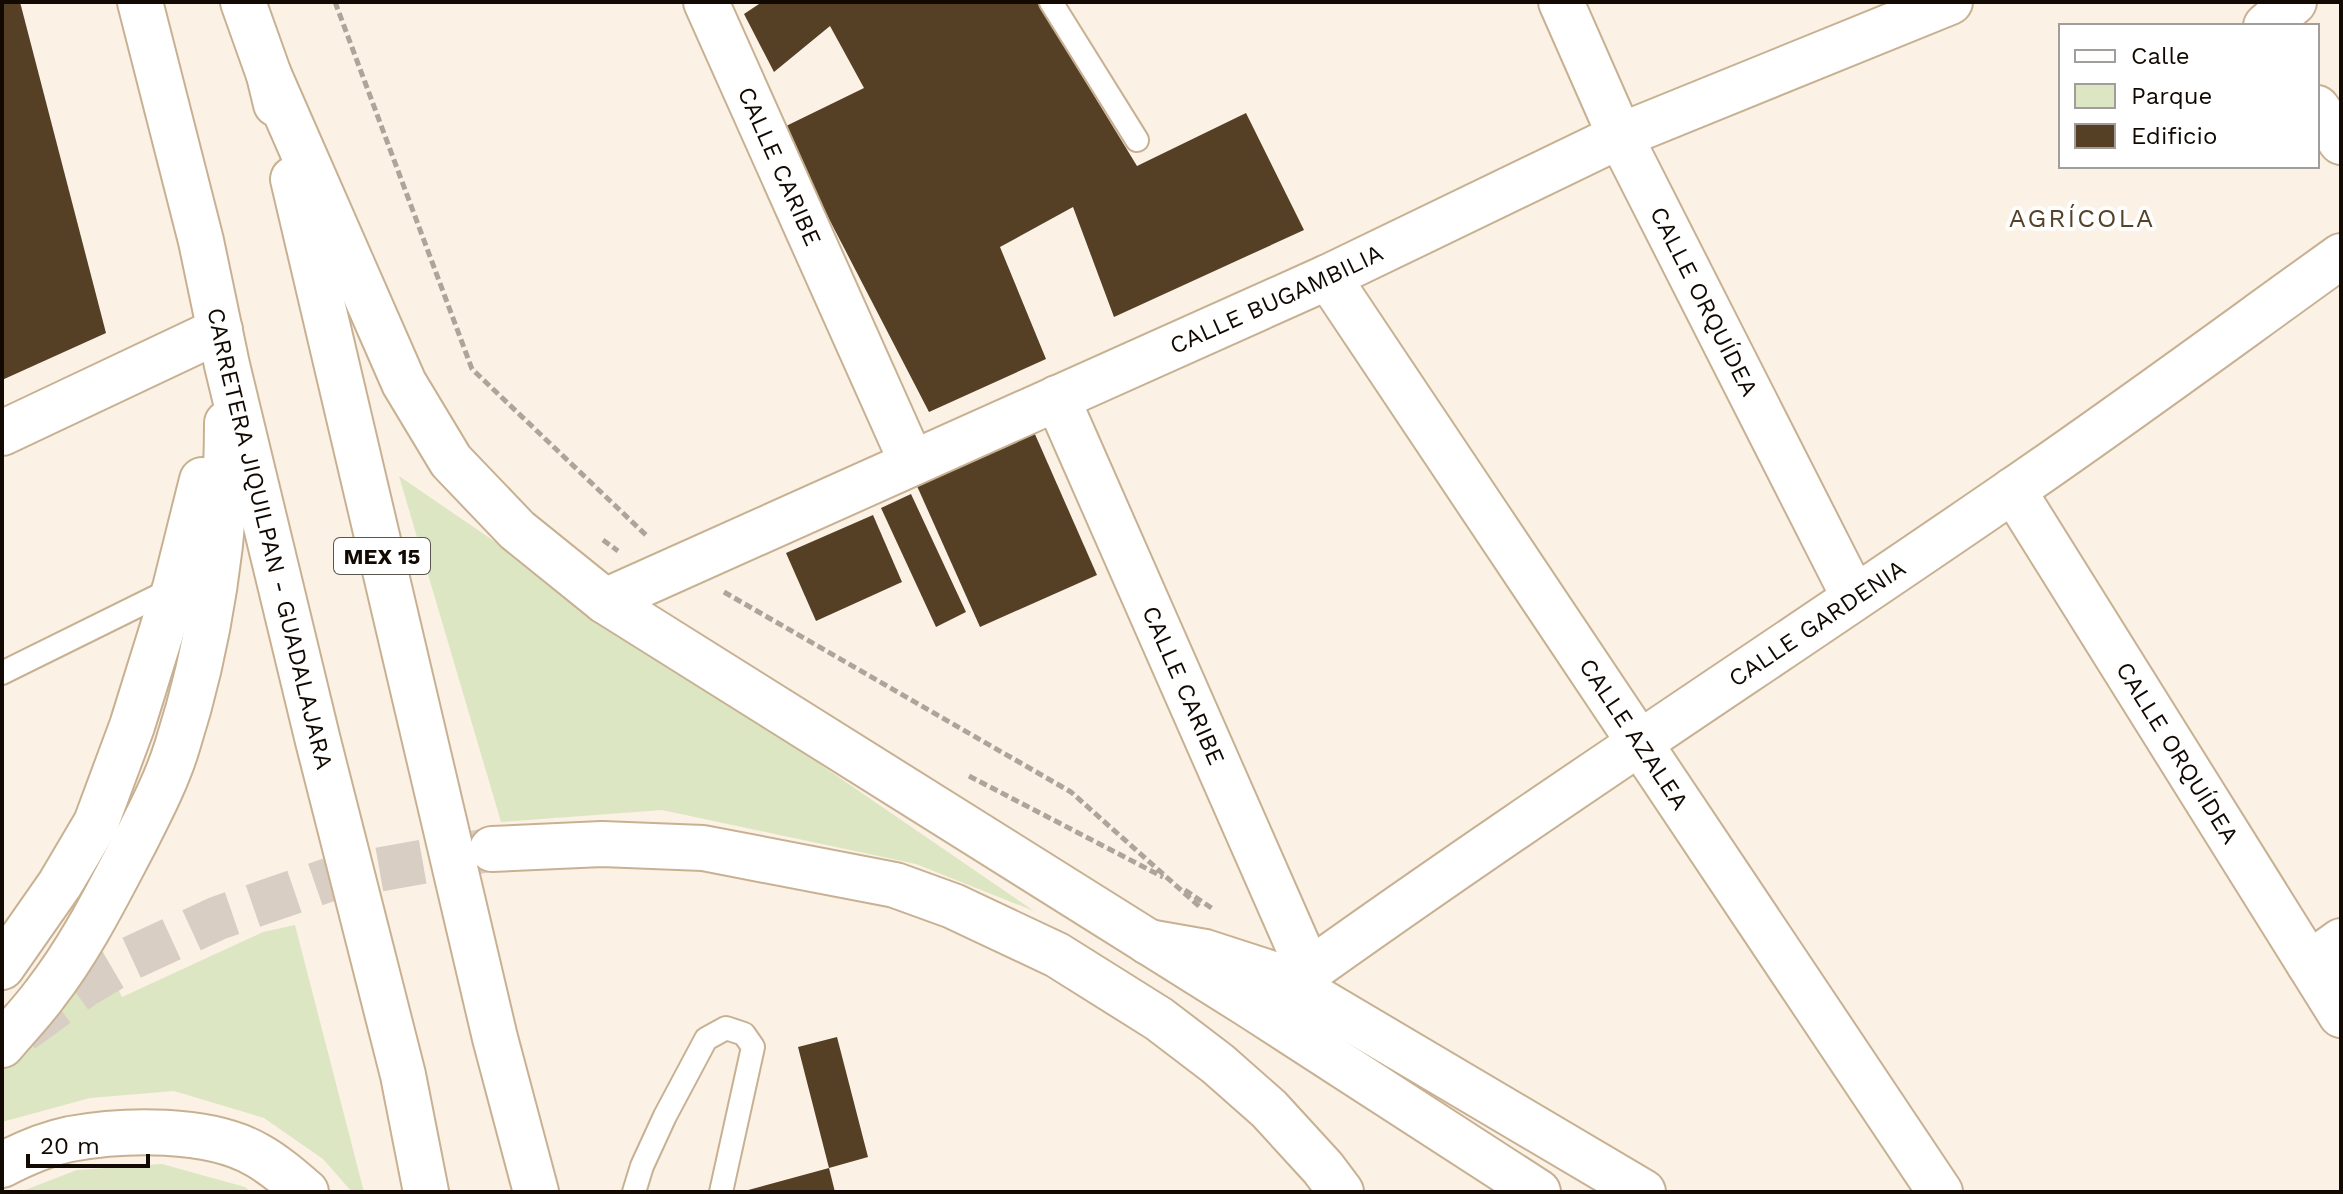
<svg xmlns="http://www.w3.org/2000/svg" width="2343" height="1194" font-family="'Work Sans',sans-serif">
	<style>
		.green { fill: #dde6c2 }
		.building { fill: #564025 }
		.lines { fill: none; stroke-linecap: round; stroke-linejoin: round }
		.trunk-tunnel { stroke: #d8cec3; stroke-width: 44; stroke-dasharray: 44 22; stroke-linecap: butt }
		.service-casing { stroke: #c8b192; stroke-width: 26 }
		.minor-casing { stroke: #c8b192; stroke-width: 48 }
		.trunk-casing { stroke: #c8b192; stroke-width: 48 }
		.path { stroke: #aea59a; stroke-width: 5; stroke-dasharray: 8 4; stroke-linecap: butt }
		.service { stroke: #fff; stroke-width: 22 }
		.minor { stroke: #fff; stroke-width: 44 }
		.trunk { stroke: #fff; stroke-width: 44 }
		.labels { text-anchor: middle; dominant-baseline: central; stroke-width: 8; stroke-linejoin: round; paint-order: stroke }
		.shield { fill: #fff; stroke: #59544e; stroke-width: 2 }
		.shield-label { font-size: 22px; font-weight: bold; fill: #120a02 }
		.street-label { font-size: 24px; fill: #120a02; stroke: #fff }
		.neighbourhood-label { font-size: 26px; letter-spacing: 2px; fill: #564227; stroke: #fff }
	</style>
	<rect width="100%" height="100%" fill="#fbf1e5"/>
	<!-- green -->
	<g class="green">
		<path d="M399 476 1034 911 916 864 662 810 501 822Z"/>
		<path d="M295 925 364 1192H352L323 1159 264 1118 174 1091 90 1098 2 1122V1060L97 944 122 997 263 932Z"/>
		<path d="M162 1164 245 1187 251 1192H20L77 1170Z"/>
	</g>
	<!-- building -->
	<g class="building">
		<path d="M2 2H20L106 333 2 380Z"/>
		<path d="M762 2H1037L1137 166 1246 113 1304 230 1114 317 1073 207 1000 247 1046 359 929 412 782 128 864 88 830 26 774 72 744 14Z"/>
		<path d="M1034 432 1097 575 980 627 917 486Z"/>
		<path d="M911 494 966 612 936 627 881 508Z"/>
		<path d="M873 515 902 582 816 621 786 553Z"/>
		<path d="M837 1037 868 1157 829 1168 835 1192H741L829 1168 798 1047Z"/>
	</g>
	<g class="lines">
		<!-- trunk-tunnel -->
		<path class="trunk-tunnel" d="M22 1031 85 985 131 958 218 918 337 877 489 850"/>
		<!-- service casing -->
		<g class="service-casing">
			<g id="service">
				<path d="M1051 2 1137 140"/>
				<path d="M2 673 174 588"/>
				<path d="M634 1192 642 1166 665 1116 706 1039 726 1028 744 1034 753 1047 721 1192"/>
			</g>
		</g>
		<!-- minor casing -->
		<g class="minor-casing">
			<g id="minor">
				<path id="s1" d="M706 2 912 463"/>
				<path id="s2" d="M1561 2 1620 136 1854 597"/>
				<path d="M2266 26 2294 2"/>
				<path d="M2317 108 2341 142"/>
				<path id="s3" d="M1328 277 1940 1192"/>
				<path id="s4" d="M1057 398 1309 971"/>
				<path d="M2 433 220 330"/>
				<path id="s5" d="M2013 490 2341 1015"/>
				<path id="s6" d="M605 601 1328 277 1620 136 1950 2"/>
				<path d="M1148 942 1205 952 1276 975 1643 1192"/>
				<path d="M2309 964 2341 941"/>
				<path id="s7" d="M1291 984C1528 814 1772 656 2012 491 2123 415 2231 335 2341 256"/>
			</g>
		</g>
		<!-- trunk casing -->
		<g class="trunk-casing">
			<g id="trunk">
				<path id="s8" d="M140 2 201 241 227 365 318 741 403 1075 426 1192"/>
				<path d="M243 2 269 75 276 104"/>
				<path d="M269 75 404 383 451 461 517 530 605 601 1249 1005 1538 1192"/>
				<path d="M293 179 495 1038 536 1192"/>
				<path d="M492 849 602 844 703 848 895 885 953 906 1057 955 1159 1019 1218 1064 1269 1109 1323 1168 1341 1192"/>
				<path d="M2 967 60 884 96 823 132 726 175 588 202 480"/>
				<path d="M2 1045C16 1028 32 1012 45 994 81 948 108 893 135 842 150 812 167 780 177 747 210 644 227 531 227 423"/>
				<path d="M2 1165C23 1154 46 1144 70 1139 124 1129 209 1127 257 1155 275 1165 291 1179 306 1192"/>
			</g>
		</g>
		<!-- path -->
		<g class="path">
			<path d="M335 2 472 369 648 537"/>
			<path d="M603 540 618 551"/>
			<path d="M724 592 1071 792 1200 907"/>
			<path d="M969 776 1163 877"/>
			<path d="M1185 890 1213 909"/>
		</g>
		<!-- service -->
		<use href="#service" class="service"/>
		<!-- minor -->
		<use href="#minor" class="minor"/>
		<!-- trunk -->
		<use href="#trunk" class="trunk"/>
	</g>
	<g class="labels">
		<!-- shield labels -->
		<rect class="shield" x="334" y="538" width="96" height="36" rx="6"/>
		<g class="shield-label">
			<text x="382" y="556">MEX 15</text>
		</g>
		<!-- street labels -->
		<g class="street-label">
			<text stroke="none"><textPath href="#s1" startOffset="180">CALLE CARIBE</textPath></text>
			<text stroke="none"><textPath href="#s6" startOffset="736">CALLE BUGAMBILIA</textPath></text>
			<text stroke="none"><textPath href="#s2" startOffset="332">CALLE ORQUÍDEA</textPath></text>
			<text stroke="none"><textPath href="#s8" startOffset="552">CARRETERA JIQUILPAN - GUADALAJARA</textPath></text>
			<text stroke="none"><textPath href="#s7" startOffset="638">CALLE GARDENIA</textPath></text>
			<text stroke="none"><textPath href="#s4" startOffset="314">CALLE CARIBE</textPath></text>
			<text stroke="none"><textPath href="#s3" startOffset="550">CALLE AZALEA</textPath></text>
			<text stroke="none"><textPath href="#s5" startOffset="310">CALLE ORQUÍDEA</textPath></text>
		</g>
		<!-- neighbourhood labels -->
		<g class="neighbourhood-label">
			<text x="2082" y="218">AGRÍCOLA</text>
		</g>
	</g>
	<!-- border -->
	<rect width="2343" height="1194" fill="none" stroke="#120a02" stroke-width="8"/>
	<!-- legend -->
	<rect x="2059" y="24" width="260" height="144" fill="#ffffff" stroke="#a09d9a" stroke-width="2"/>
	<rect x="2075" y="50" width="40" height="12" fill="#ffffff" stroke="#a09d9a" stroke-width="2"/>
	<text x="2131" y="64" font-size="24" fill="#120a02">Calle</text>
	<rect x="2075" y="84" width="40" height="24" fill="#dde6c2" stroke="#a09d9a" stroke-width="2"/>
	<text x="2131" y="104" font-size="24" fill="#120a02">Parque</text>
	<rect x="2075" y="124" width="40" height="24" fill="#564025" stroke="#a09d9a" stroke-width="2"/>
	<text x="2131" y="144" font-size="24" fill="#120a02">Edificio</text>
	<!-- scale -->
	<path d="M28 1154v12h120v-12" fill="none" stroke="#120a02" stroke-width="4"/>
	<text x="40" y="1154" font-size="24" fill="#120a02" stroke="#ffffff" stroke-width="6" paint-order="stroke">20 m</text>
</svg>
